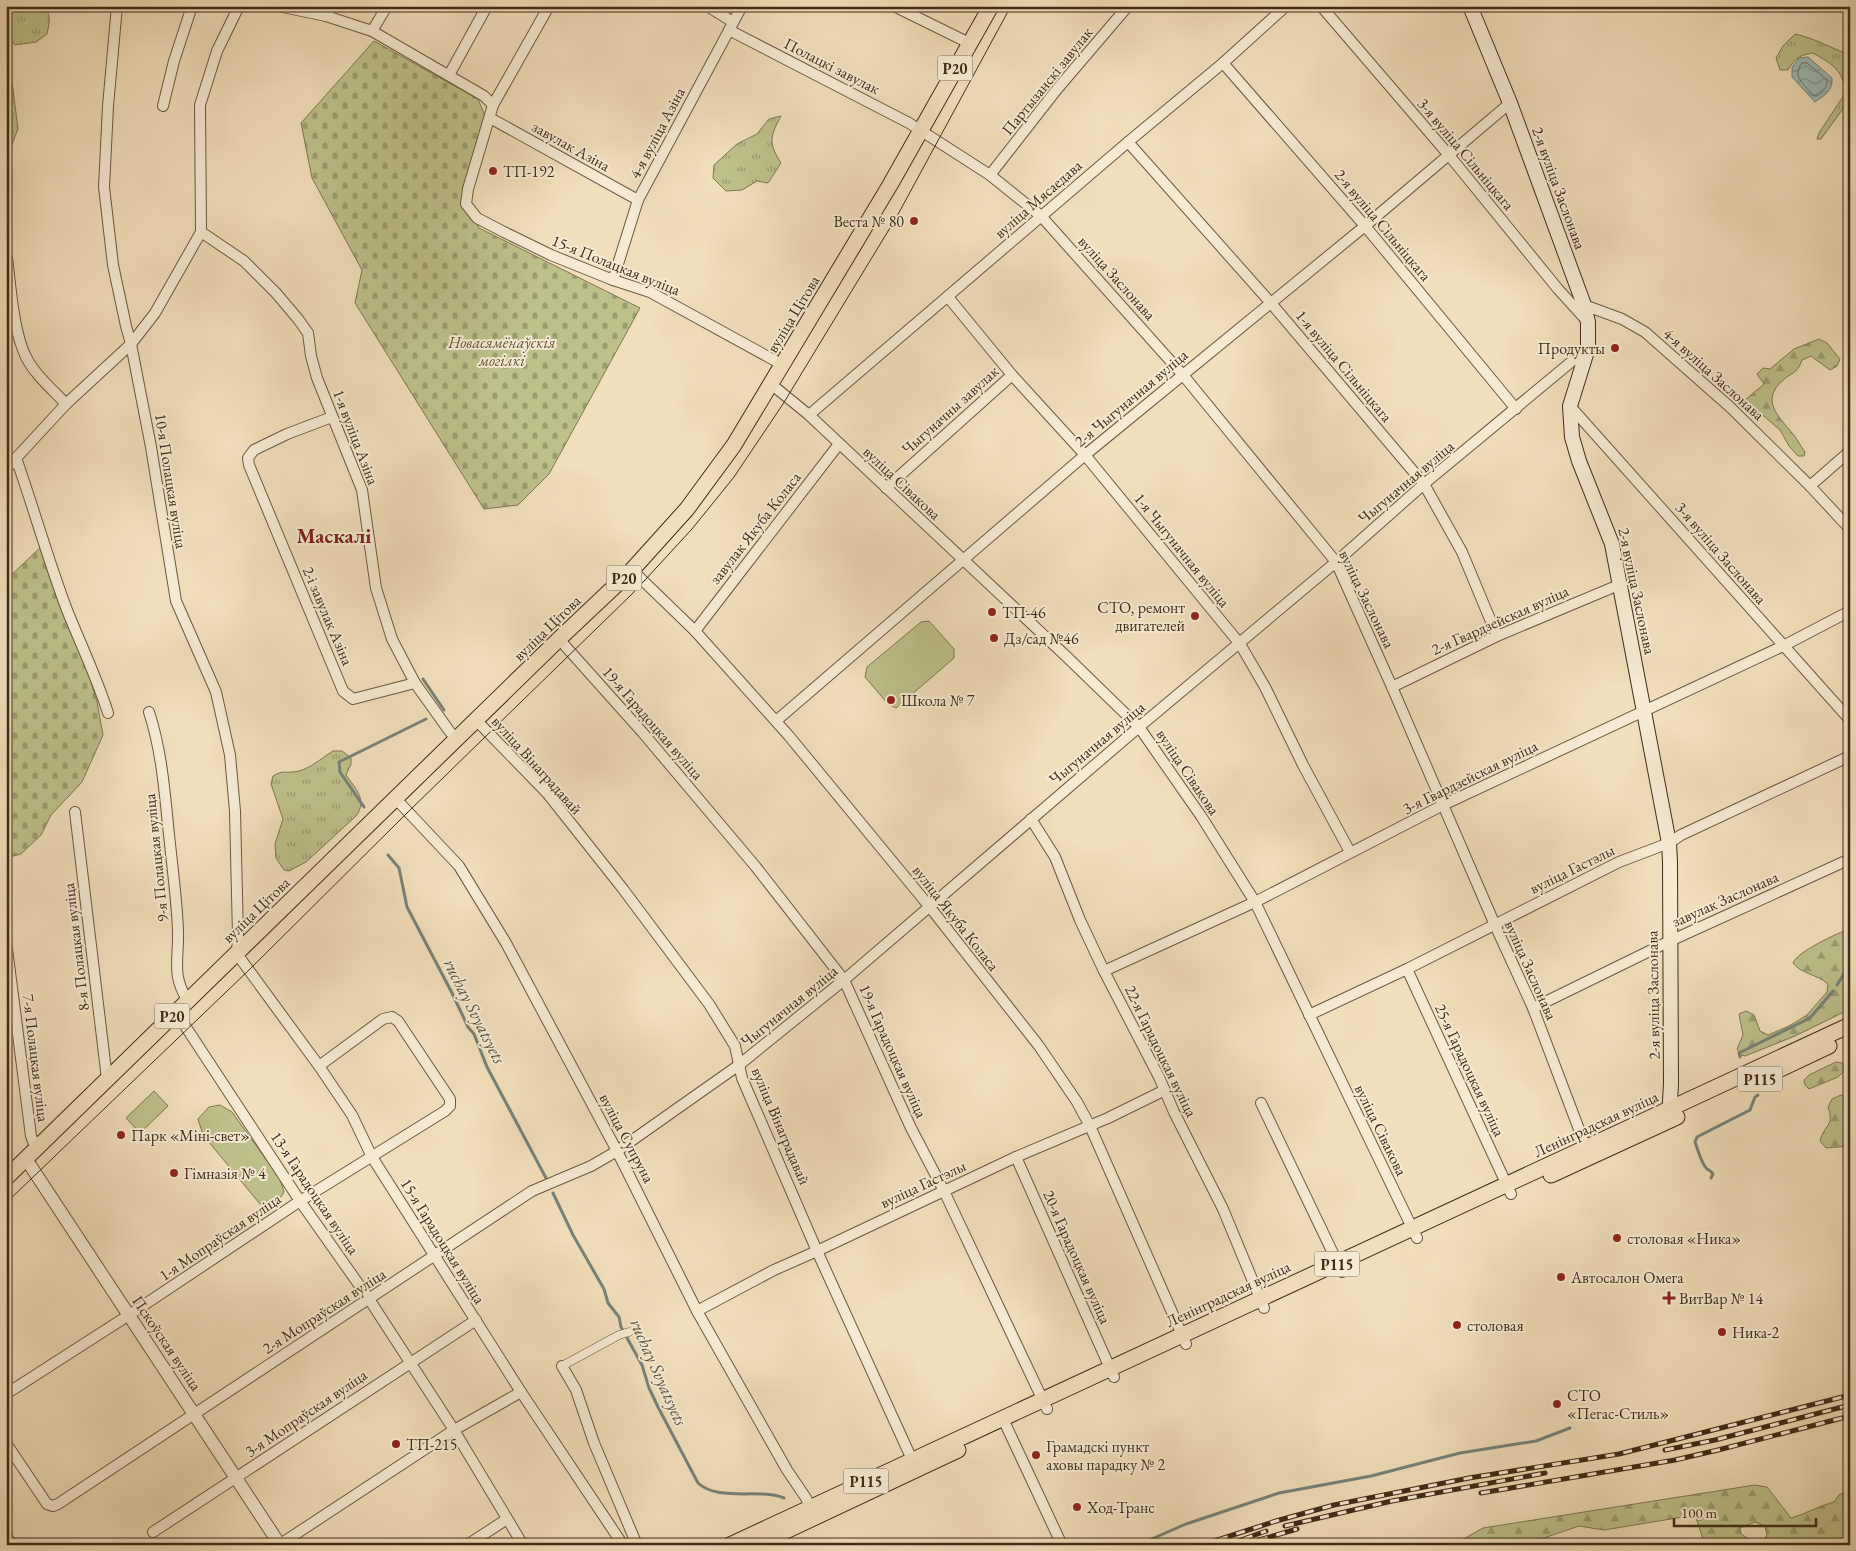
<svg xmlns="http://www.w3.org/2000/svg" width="1856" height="1551" font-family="'EB Garamond',serif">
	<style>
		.grass { fill: url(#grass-tufts); stroke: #7e7652 }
		.forest { fill: url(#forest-firs); stroke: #7e7652 }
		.cemetery { fill: url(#cemetery-stones); stroke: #7e7652 }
		.park { fill: url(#park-dots); stroke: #7e7652 }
		.pitch { fill: #bec08c; stroke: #7e7652 }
		.water { fill: url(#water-waves); stroke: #778278 }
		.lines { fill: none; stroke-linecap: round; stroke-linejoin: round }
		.shore { stroke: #6e7468; stroke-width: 1 }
		.stream { stroke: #778278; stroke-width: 3 }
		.pedestrian-casing { stroke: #6b5840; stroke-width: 9 }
		.minor-casing { stroke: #6b5840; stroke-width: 12 }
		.tertiary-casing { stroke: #6b5840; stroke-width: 14 }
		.secondary-casing { stroke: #3e2c18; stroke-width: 16 }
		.primary-casing { stroke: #3e2c18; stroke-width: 17 }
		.pedestrian { stroke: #f6ead2; stroke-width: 8 }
		.minor { stroke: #f6ead2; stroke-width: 10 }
		.tertiary { stroke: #f6ead2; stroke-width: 12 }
		.secondary { stroke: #f6ead2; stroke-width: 14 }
		.primary { stroke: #f1deba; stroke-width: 15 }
		.tram { stroke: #3e2c18; stroke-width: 1 }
		.rail-casing { stroke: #3e2c18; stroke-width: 5 }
		.rail { stroke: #f6ead2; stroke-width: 3; stroke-dasharray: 9; stroke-linecap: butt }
		.poi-dot { fill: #8f2418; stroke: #f6ead2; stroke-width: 2 }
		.labels { text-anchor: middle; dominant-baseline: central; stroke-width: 4; stroke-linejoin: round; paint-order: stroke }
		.shield { fill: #f6ead2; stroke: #756550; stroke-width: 1 }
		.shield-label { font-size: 15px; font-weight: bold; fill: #3e2c18 }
		.street-label { font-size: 16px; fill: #3e2c18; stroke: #f6ead2 }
		.poi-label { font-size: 16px; fill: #3e2c18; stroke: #f6ead2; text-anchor: start }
		.park-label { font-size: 16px; font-style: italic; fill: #5e5135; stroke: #f6ead2 }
		.water-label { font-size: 18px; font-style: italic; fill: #565040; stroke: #f6ead2 }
		.district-label { font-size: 21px; font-weight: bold; fill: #7a1f14; stroke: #f6ead2 }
	</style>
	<defs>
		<pattern id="grass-tufts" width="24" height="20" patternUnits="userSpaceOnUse" patternTransform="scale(1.25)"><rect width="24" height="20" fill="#bec08c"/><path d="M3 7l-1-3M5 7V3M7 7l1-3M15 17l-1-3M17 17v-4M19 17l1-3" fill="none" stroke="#9c9c71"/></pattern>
		<pattern id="forest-firs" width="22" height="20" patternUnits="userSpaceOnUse" patternTransform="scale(1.25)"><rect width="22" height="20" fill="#bec08c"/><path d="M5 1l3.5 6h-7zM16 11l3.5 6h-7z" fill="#9c9c71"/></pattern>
		<pattern id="cemetery-stones" width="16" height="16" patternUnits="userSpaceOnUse" patternTransform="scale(1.25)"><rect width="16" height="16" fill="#bec08c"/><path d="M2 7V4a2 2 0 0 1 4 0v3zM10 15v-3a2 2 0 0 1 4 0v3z" fill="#9c9c71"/></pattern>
		<pattern id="park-dots" width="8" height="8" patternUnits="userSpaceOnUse" patternTransform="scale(1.25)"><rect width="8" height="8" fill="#bec08c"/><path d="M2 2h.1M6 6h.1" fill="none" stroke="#9c9c71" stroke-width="1.8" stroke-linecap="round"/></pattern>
		<pattern id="water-waves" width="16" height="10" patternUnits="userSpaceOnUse" patternTransform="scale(1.25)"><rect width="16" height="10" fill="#9dbbb8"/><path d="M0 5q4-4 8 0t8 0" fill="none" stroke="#819895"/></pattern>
	</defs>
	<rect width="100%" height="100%" fill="#f1deba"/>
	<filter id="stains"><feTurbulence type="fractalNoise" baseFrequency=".004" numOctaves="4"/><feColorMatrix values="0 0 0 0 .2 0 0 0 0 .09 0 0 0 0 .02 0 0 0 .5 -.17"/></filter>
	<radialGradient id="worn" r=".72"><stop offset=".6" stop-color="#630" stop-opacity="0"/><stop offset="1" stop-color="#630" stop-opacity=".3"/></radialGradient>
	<!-- grass -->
	<g class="grass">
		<path d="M6 6H22L24 10H29C37 4 46 5 49 16 50 21 48 29 47 34L36 42 15 45 6 31Z"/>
		<path d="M1795 34C1814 38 1831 48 1850 55V99L1821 139H1817L1819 133 1846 92C1842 69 1832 64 1813 53 1800 55 1795 58 1788 70H1780L1776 58 1783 46Z"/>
		<path d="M781 116C770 136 768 143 781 163L768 183 757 181 742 190 726 191 713 178 714 165 737 144 757 134 769 119Z"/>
		<path d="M333 751H342L351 758V764L346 775C355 788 368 800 356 816L306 862 289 871 284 870 276 858 275 844 283 819 271 784 273 776C284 770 282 773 293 772 308 771 320 759 333 751Z"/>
	</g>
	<!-- forest -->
	<g class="forest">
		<path d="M1819 339 1827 343 1840 359 1837 366 1830 370 1811 356 1802 360C1797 375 1791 372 1781 382 1761 401 1779 417 1792 433 1797 438 1800 446 1805 452L1804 456H1798L1789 446 1780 430 1764 416 1754 413 1744 401 1764 384 1757 374 1763 368 1770 369 1794 349Z"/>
		<path d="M1850 929V1009L1795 1036 1745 1056 1741 1055 1737 1049 1743 1035 1739 1014 1746 1011 1754 1015 1760 1031 1768 1035 1789 1026 1807 1015 1827 992 1828 984C1817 974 1801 974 1793 963 1797 952 1837 933 1850 929Z"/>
		<path d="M1836 1062 1842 1063 1845 1070 1838 1077 1809 1089 1805 1085 1804 1080 1809 1075Z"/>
		<path d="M1841 1095 1850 1099V1146L1826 1148 1820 1141C1824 1124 1835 1127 1828 1107L1832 1099Z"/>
		<path d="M1755 1485 1767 1487 1791 1518C1806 1514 1818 1506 1834 1502L1839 1495 1850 1490V1545H1761L1767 1535 1765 1526 1755 1522 1740 1528 1741 1534 1749 1539 1747 1545H1705L1695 1515 1604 1530 1579 1526 1524 1545H1453L1483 1528Z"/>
	</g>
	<!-- cemetery -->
	<g class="cemetery">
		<path d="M374 41 478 99 485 116 462 200 479 228 640 308 549 474 518 505 484 509 355 303 362 270 312 178 301 123Z"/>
		<path d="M42 546 81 649 97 702 103 735 82 782 51 815 41 835 21 854 6 858V580Z"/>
	</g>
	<!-- park -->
	<path class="park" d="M6 56 10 66 18 129 6 159Z"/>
	<!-- pitch -->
	<g class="pitch">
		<path d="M929 621 954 649V658L896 708 888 704 865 677 867 667 921 622Z"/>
		<path d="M154 1091 168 1106 140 1133 126 1118Z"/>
		<path d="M220 1105 232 1112 280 1179 284 1192 279 1200 270 1206 260 1204 203 1135 198 1119 209 1107Z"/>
	</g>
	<!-- water -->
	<path class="water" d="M1808 57 1832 78C1833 91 1825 95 1815 102L1792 77V67L1799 58Z"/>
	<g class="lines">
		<!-- shore -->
		<path class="shore" d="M1802 63H1807L1827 80C1828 88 1822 91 1816 95H1813C1804 84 1791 76 1802 63Z"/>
		<!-- stream -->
		<g class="stream">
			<path d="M423 679 444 710"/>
			<path d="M364 807 340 772 339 762 426 719"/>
			<path d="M388 855 399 868 407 907 418 928 452 993 468 1027 474 1034 487 1067 546 1178"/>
			<path d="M1837 985 1850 964"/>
			<path d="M1740 1057 1739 1053 1810 1018 1833 991"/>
			<path d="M1711 1178 1713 1174C1712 1172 1709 1170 1707 1169 1701 1163 1698 1150 1695 1142L1697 1137 1750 1110 1755 1097 1758 1095"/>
			<path d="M553 1193 573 1235 604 1289 608 1303 619 1317 621 1327 642 1365 649 1388 658 1407 698 1483C718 1502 759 1488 784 1498"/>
			<path d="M1138 1545 1186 1524 1279 1493 1371 1476 1460 1453 1536 1441 1570 1428"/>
		</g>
		<!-- pedestrian casing -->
		<g class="pedestrian-casing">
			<path id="pedestrian" d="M562 1366 619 1335 629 1332"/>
		</g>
		<!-- minor casing -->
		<g class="minor-casing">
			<g id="minor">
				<path d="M117 6 108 106 104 187 113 265 126 326 131 344 151 447 176 601 216 692 230 755 235 811 238 936 237 954 319 1066 352 1115 372 1157 521 1392 623 1545"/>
				<path d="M278 6 326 16 372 31 484 96 493 105"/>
				<path d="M549 6 493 105 468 189 466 204 477 218 504 232 551 255 613 280 650 292 783 365"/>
				<path d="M707 6 733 22"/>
				<path d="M894 6 969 43"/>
				<path d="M1321 6 1448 154 1558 289 1587 321"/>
				<path d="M326 16 331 6"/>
				<path d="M729 30 909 123 990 175 1041 216 1183 375 1336 562 1392 687 1495 925 1533 1008 1588 1153"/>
				<path d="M372 31 387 6"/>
				<path d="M1223 63 1365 226 1516 409"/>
				<path d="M449 75 487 6"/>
				<path d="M163 106 174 61 192 6"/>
				<path d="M490 118 638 200"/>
				<path d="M1128 142 1270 302 1424 484 1462 552 1497 636"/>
				<path d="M990 175 1058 88 1128 6"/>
				<path d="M201 232 244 261 276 293 298 319 308 333 311 356 317 378 362 490 376 588 392 639 415 683 450 732 457 739"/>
				<path d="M7 258C11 288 13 330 26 357 35 375 52 389 66 404"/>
				<path d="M613 280 638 200 742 6"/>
				<path d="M948 297 1012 375 1085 455 1240 644 1265 687 1303 765 1350 852"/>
				<path d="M1584 305 1622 319 1645 332 1730 407 1810 486 1850 529"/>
				<path d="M771 384 809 415 1068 658 1139 727 1201 816 1255 902 1417 1238"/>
				<path d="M1570 406 1850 720"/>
				<path d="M809 415 1128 142 1223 63 1286 6"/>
				<path d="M332 417 287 434 254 450 248 458 249 465 343 691 353 699 415 683"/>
				<path d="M16 458C34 509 48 560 67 610 81 645 97 678 108 713"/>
				<path d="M6 469 66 404 131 344 155 313 201 232 200 105 217 51 239 6"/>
				<path d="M1810 486 1850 451"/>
				<path d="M886 488 1012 375"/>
				<path d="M632 570 695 631 789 736 929 906 1039 1046 1077 1102 1090 1126 1186 1344"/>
				<path d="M695 631 839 444"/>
				<path d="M559 639 643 733 756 867 844 980 911 1128 944 1191 1047 1409"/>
				<path d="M1392 687 1497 636 1621 584"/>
				<path d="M149 712C163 755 165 799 170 844 173 873 177 902 178 931 179 960 171 975 188 1001"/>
				<path d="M476 720 547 793 623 889 709 1004 735 1046 742 1078 817 1251 914 1464"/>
				<path d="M776 721 1085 455 1365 226 1510 103"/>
				<path d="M396 799 459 866 506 943 617 1151 697 1311 787 1470 806 1498 812 1512"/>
				<path d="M75 812 107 1079"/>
				<path d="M1031 819 1055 857 1080 920 1104 971 1159 1077 1174 1112 1223 1209 1264 1308"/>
				<path d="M6 941 31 1136 36 1149"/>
				<path d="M1407 969 1511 1194"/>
				<path d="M1104 971 1255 902 1443 805 1783 646 1850 611"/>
				<path d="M1533 1008 1670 941 1850 859"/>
				<path d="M176 1012 300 1201 369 1299 454 1430 523 1545"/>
				<path d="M1309 1015 1407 969 1619 862 1669 843 1681 835 1850 756"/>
				<path d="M1261 1103 1342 1272"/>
				<path d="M1016 1157 1114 1377"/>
				<path d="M697 1311 774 1270 817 1251 1016 1157 1108 1118 1165 1090"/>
				<path d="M562 1366 576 1390 594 1443 637 1545"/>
				<path d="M6 1394 129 1315 300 1201 445 1111 450 1106V1099L398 1021 392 1017 383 1019 319 1066"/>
				<path d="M1003 1419 1062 1545"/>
				<path d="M6 1443 47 1504 53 1506 58 1504 532 1191 591 1166 617 1151 739 1065 844 980 1139 727 1336 562 1424 484 1588 348"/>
				<path d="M153 1532 476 1320"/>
				<path d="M6 1535 12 1545"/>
				<path d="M279 1545 454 1430 521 1392"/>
				<path d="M467 1545 507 1519"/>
			</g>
		</g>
		<!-- tertiary casing -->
		<g class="tertiary-casing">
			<path id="tertiary" d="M26 1159 280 1545"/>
		</g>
		<!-- secondary casing -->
		<g class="secondary-casing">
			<path id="secondary" d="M1470 6 1510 103 1584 305 1588 322V348L1570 406 1572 437 1579 461 1612 544 1669 843 1670 862 1671 1084 1669 1118"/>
		</g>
		<!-- primary casing -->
		<g class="primary-casing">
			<g id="primary">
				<path d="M1753 1082 1829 1046"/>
				<path d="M1551 1175 1677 1117"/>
				<path d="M6 1178 559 639 632 570 687 509 734 445 890 185 991 6"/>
				<path d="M730 1545 1850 1025"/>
				<path d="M756 1545 958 1450"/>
			</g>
		</g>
		<!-- pedestrian -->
		<use href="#pedestrian" class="pedestrian"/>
		<!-- minor -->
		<use href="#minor" class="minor"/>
		<!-- tertiary -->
		<use href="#tertiary" class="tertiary"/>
		<!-- secondary -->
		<use href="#secondary" class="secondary"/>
		<!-- primary -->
		<use href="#primary" class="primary"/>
		<!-- tram -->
		<path class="tram" d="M6 1203 249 970 408 812 633 593 692 529 734 477 783 404 896 218 1011 6"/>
		<!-- rail casing -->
		<g class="rail-casing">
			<g id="rail">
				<path d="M1665 1450 1715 1440 1850 1405"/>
				<path d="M1481 1493 1675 1460 1718 1450 1850 1416"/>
				<path d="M1285 1526 1392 1501 1545 1473"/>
				<path d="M1259 1540 1297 1529"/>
				<path d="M1202 1545 1276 1521 1334 1505 1469 1478 1619 1454 1850 1395"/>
				<path d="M1227 1545 1266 1531"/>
			</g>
		</g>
		<!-- rail -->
		<use href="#rail" class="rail"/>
	</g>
	<!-- markers -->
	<g class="poi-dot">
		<circle cx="493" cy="171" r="5"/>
		<circle cx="914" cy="221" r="5"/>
		<circle cx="1615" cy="348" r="5"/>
		<circle cx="992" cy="612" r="5"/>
		<circle cx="1195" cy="616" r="5"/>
		<circle cx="994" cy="638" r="5"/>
		<circle cx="891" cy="700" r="5"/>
		<circle cx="121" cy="1135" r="5"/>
		<circle cx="174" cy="1173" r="5"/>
		<circle cx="1617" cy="1238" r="5"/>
		<circle cx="1561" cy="1277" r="5"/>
		<path d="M1666.5 1290.5h5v5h5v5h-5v5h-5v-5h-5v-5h5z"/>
		<circle cx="1457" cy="1325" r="5"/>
		<circle cx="1722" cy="1332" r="5"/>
		<circle cx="1557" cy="1404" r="5"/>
		<circle cx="396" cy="1444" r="5"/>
		<circle cx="1036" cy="1455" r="5"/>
		<circle cx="1077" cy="1507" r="5"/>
	</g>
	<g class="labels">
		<!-- shield labels -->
		<g class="shield">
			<rect x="937.5" y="55.5" width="35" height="25" rx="4"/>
			<rect x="606.5" y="565.5" width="35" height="25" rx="4"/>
			<rect x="154.5" y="1003.5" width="35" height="25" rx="4"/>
			<rect x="1737.5" y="1066.5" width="45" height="25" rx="4"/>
			<rect x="1314.5" y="1251.5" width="45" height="25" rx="4"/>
			<rect x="843.5" y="1468.5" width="45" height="25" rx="4"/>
		</g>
		<g class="shield-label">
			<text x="955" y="68">Р20</text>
			<text x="624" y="578">Р20</text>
			<text x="172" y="1016">Р20</text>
			<text x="1760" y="1079">Р115</text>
			<text x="1337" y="1264">Р115</text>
			<text x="866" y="1481">Р115</text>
		</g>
		<!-- street labels -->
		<g class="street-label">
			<text transform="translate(832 66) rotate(27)">Полацкі завулак</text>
			<text transform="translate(1047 81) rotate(-51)">Партызанскі завулак</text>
			<text transform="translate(657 133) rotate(-62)">4-я вуліца Азіна</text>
			<text transform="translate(571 146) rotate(29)">завулак Азіна</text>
			<text transform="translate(1466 154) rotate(50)">3-я вуліца Сільніцкага</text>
			<text transform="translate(1559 188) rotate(70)">2-я вуліца Заслонава</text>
			<text transform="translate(1038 199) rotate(-41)">вуліца Мясаедава</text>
			<text transform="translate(1383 225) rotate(50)">2-я вуліца Сільніцкага</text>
			<text transform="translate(616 265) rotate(22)">15-я Полацкая вуліца</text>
			<text transform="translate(1117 278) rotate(48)">вуліца Заслонава</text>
			<text transform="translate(793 314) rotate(-59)">вуліца Цітова</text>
			<text transform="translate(1344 366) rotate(50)">1-я вуліца Сільніцкага</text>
			<text transform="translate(1714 374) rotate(42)">4-я вуліца Заслонава</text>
			<text transform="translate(1131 398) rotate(-40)">2-я Чыгуначная вуліца</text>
			<text transform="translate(950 410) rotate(-42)">Чыгуначны завулак</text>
			<text transform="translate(356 437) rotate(69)">1-я вуліца Азіна</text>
			<text transform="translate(171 481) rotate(81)">10-я Полацкая вуліца</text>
			<text transform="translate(1406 482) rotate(-40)">Чыгуначная вуліца</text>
			<text transform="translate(902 483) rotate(43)">вуліца Сівакова</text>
			<text transform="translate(755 528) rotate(-52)">завулак Якуба Коласа</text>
			<text transform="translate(1182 550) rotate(51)">1-я Чыгуначная вуліца</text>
			<text transform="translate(1721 553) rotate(49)">3-я вуліца Заслонава</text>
			<text transform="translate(1637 591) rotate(78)">2-я вуліца Заслонава</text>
			<text transform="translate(1367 599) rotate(64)">вуліца Заслонава</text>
			<text transform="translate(328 616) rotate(67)">2-і завулак Азіна</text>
			<text transform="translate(1500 620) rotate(-24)">2-я Гвардзейская вуліца</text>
			<text transform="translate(547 628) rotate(-44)">вуліца Цітова</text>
			<text transform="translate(653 723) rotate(49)">19-я Гарадоцкая вуліца</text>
			<text transform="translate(1097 743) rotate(-40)">Чыгуначная вуліца</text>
			<text transform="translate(537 765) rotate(48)">вуліца Вінаградавай</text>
			<text transform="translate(1188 772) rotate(56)">вуліца Сівакова</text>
			<text transform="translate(1470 777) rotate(-26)">3-я Гвардзейская вуліца</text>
			<text transform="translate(156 858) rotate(-96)">9-я Полацкая вуліца</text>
			<text transform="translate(1572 869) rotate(-26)">вуліца Гастэлы</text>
			<text transform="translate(1725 899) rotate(-24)">завулак Заслонава</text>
			<text transform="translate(256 910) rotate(-44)">вуліца Цітова</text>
			<text transform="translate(956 918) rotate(52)">вуліца Якуба Коласа</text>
			<text transform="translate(76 947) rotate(-97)">8-я Полацкая вуліца</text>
			<text transform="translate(1531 970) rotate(66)">вуліца Заслонава</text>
			<text transform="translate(1653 995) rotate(-91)">2-я вуліца Заслонава</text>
			<text transform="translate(789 1006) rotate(-39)">Чыгуначная вуліца</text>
			<text transform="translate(893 1051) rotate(66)">19-я Гарадоцкая вуліца</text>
			<text transform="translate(1161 1051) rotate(64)">22-я Гарадоцкая вуліца</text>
			<text transform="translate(36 1058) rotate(83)">7-я Полацкая вуліца</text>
			<text transform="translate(1470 1070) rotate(65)">25-я Гарадоцкая вуліца</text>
			<text transform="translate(1596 1124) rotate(-25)">Ленінградская вуліца</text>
			<text transform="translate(781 1126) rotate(67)">вуліца Вінаградавай</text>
			<text transform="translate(1381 1130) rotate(64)">вуліца Сівакова</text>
			<text transform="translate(627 1138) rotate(62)">вуліца Супруна</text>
			<text transform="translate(923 1184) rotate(-25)">вуліца Гастэлы</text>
			<text transform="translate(315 1193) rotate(56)">13-я Гарадоцкая вуліца</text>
			<text transform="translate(220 1237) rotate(-34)">1-я Мопраўская вуліца</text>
			<text transform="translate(443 1241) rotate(58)">15-я Гарадоцкая вуліца</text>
			<text transform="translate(1077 1257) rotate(66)">20-я Гарадоцкая вуліца</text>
			<text transform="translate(1228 1294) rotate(-25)">Ленінградская вуліца</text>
			<text transform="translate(324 1311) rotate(-33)">2-я Мопраўская вуліца</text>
			<text transform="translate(167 1343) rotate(56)">Пскоўская вуліца</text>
			<text transform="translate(306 1413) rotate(-34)">3-я Мопраўская вуліца</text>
		</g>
		<!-- poi labels -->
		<g class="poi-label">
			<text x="503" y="171">ТП-192</text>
			<text x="904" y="221" text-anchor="end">Веста № 80</text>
			<text x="1605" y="348" text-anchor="end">Продукты</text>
			<text x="1185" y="607" text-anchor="end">СТО, ремонт<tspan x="1185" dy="18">двигателей</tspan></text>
			<text x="1002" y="612">ТП-46</text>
			<text x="1004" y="638">Дз/сад №46</text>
			<text x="901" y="700">Школа № 7</text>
			<text x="131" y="1135">Парк «Міні-свет»</text>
			<text x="184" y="1173">Гімназія № 4</text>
			<text x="1627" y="1238">столовая «Ника»</text>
			<text x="1571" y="1277">Автосалон Омега</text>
			<text x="1679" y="1298">ВитВар № 14</text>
			<text x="1467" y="1325">столовая</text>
			<text x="1732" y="1332">Ника-2</text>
			<text x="1567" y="1395">СТО<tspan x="1567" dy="18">«Пегас-Стиль»</tspan></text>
			<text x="406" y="1444">ТП-215</text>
			<text x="1046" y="1446">Грамадскі пункт<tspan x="1046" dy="18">аховы парадку № 2</tspan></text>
			<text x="1087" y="1507">Ход-Транс</text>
		</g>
		<!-- park labels -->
		<g class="park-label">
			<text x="502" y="342">Новасямёнаўскія<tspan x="502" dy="18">могілкі</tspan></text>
		</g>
		<!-- water labels -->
		<g class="water-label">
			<text transform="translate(475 1011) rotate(63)">ruchay Svyatsyets</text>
			<text transform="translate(659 1372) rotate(66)">ruchay Svyatsyets</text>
		</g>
		<!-- district labels -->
		<g class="district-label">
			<text x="334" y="535">Маскалі</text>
		</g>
	</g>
	<!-- margin -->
	<rect width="1856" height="1551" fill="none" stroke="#f1deba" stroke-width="25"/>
	<rect x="8" y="8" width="1841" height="1536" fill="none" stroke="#3e2c18" stroke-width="2.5"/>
	<rect x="12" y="12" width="1831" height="1526" fill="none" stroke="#3e2c18"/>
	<!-- scale -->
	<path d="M1674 1518v8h142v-8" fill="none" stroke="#3e2c18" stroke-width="2.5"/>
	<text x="1681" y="1518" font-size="15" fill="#3e2c18" stroke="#f6ead2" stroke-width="4" paint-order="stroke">100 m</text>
	<rect width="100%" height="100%" filter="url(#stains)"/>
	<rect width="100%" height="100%" fill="url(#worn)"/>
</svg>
